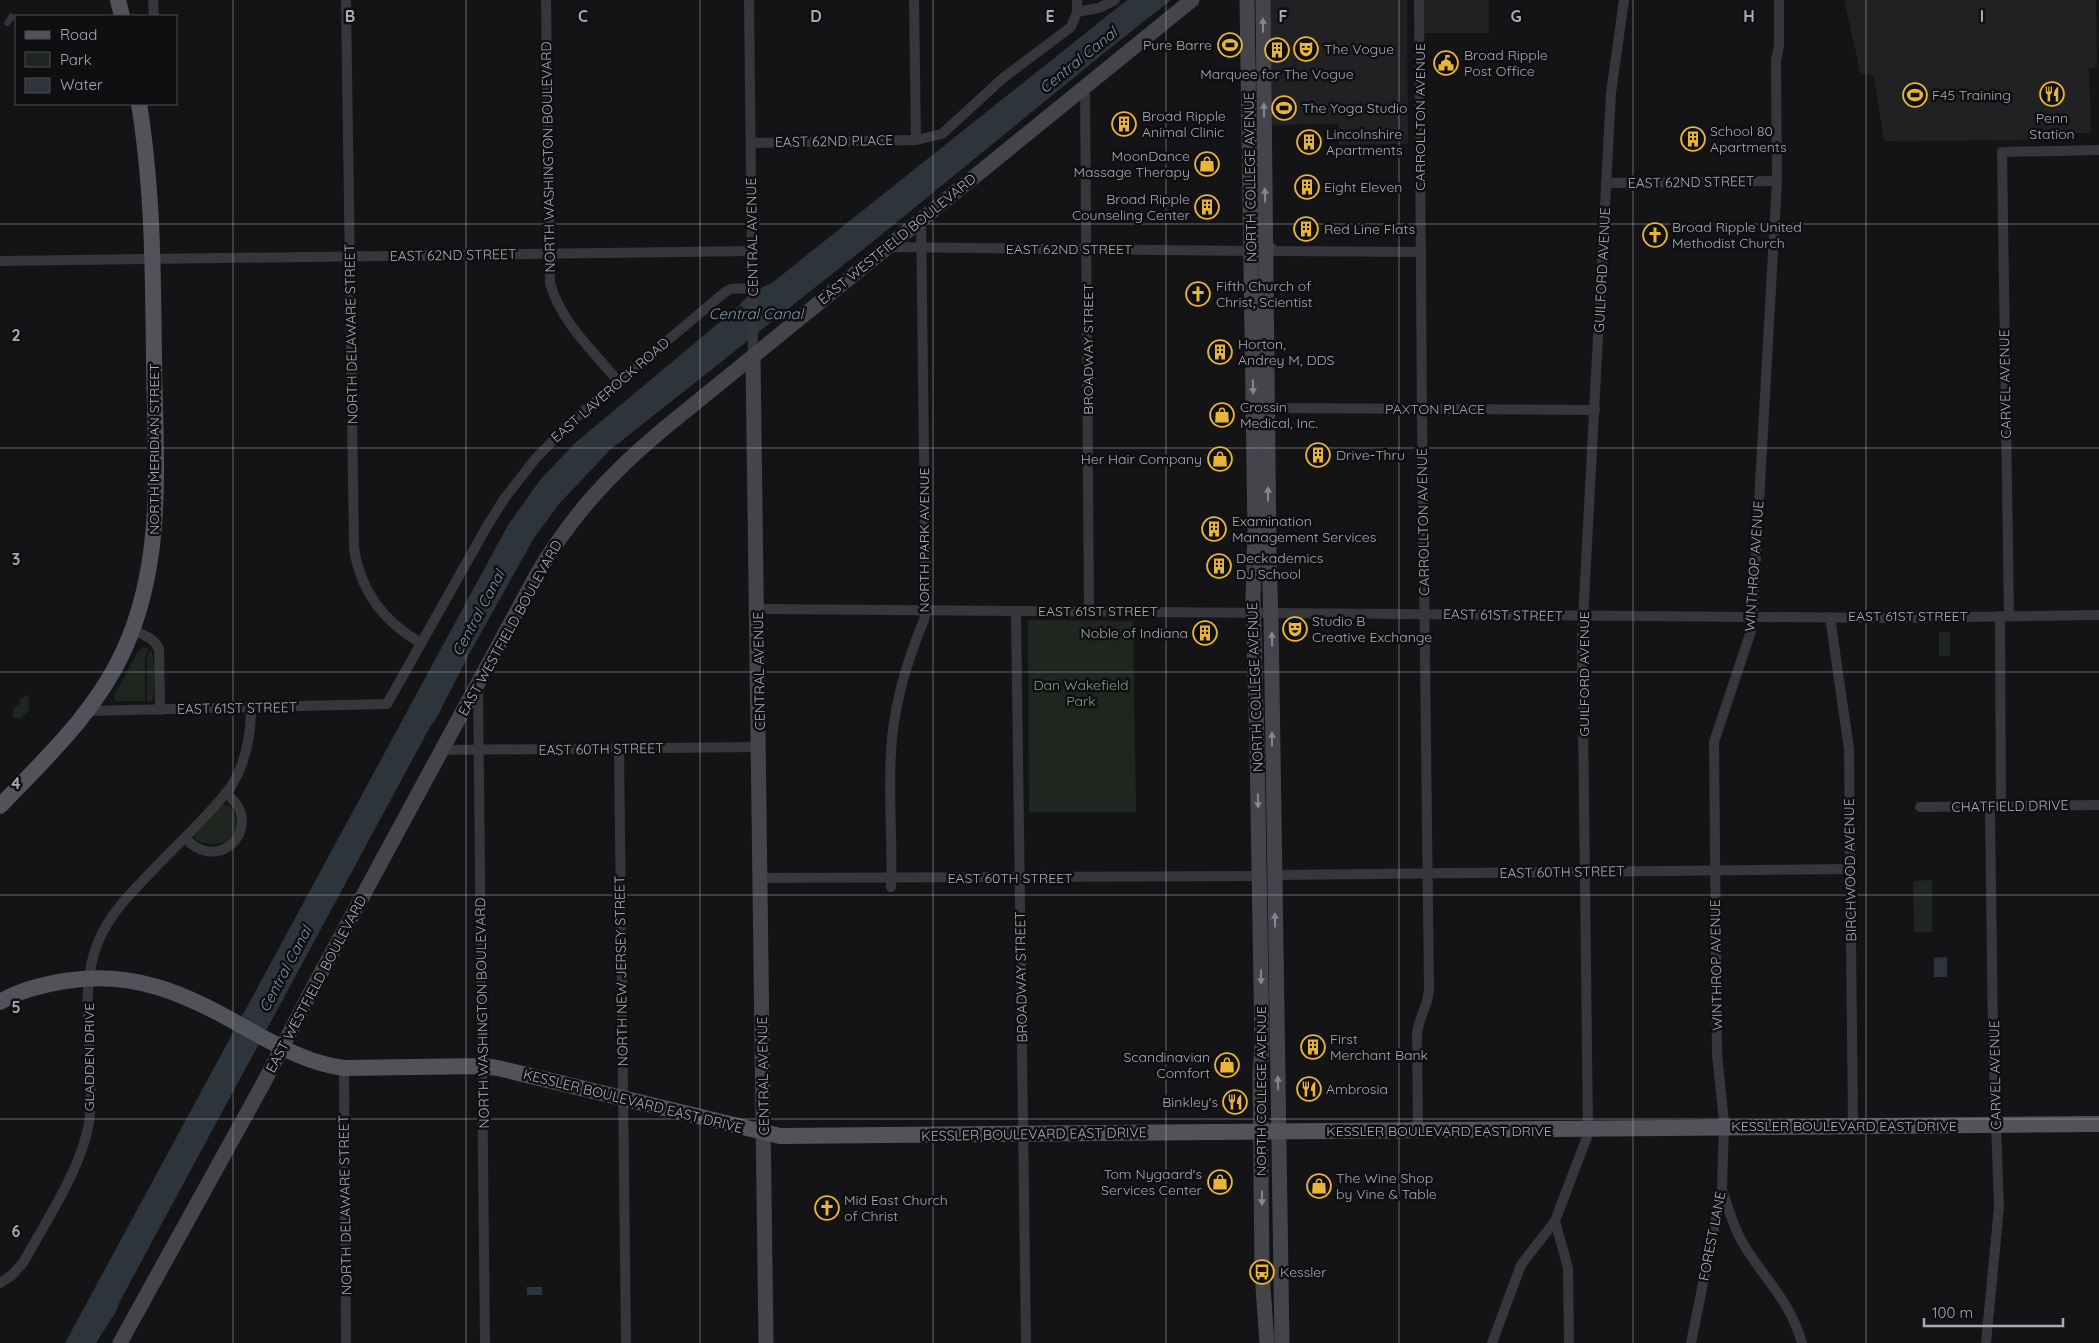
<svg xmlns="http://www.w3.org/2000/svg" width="2099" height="1343" font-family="Quicksand,sans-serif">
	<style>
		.built { fill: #212023 }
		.green { fill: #1f2620 }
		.water { fill: #2d343b }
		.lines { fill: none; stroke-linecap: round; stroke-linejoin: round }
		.minor { stroke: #36363b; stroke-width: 10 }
		.secondary { stroke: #44454b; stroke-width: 15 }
		.primary { stroke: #52535a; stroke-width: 16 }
		.oneway { fill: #848791 }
		.grid { fill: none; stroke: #a7abb6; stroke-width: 1; stroke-opacity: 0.55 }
		.labels { text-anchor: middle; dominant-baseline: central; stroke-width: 5; stroke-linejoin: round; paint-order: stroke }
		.poi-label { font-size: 14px; fill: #a7abb6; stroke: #0f0f11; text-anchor: start }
		.street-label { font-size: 14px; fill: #a7abb6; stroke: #0f0f11 }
		.park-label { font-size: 14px; fill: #7fa082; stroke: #0f0f11 }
		.water-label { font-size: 15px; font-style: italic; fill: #7f97af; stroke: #0f0f11 }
		.grid-label { font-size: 16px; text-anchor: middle; font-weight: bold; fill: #a7abb6; stroke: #0f0f11; stroke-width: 5; stroke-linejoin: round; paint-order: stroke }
	</style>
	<rect width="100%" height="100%" fill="#141416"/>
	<!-- built -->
	<g class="built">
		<path d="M1266 0H1407L1408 144 1339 145 1338 124 1268 125Z"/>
		<rect x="1421" y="0" width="68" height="33"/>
		<path d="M1844 0H2096L2097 65 2094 68H2089L2091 133H2067V140L1884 141 1874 77 1868 74 1861 75Z"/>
	</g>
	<!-- green -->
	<g class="green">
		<path d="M1028 620 1133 621 1136 812H1029Z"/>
		<rect x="1939" y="632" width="11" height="24"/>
		<path d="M143 647 149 649 145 658V701H115L114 696 137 653Z"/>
		<path d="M151 649C155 660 155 691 152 701H147V657Z"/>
		<path d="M26 695 29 698V710L20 719 12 717 14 708 20 703V699Z"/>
		<path d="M222 804 230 806C249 833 222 853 196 840L194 836Z"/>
		<path d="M1932 880V932H1914L1913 881Z"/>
	</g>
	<!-- water -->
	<g class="water">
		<path d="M1127 0H1171L1104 53 880 236 610 450 559 504 534 538 468 656 437 717 430 727 120 1301 117 1310 96 1343H65L508 525 540 480 574 444 739 306C746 295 761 288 773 282Z"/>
		<path d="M10 13 14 14 15 18 9 26H5L4 22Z"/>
		<path d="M1947 957V977H1934V958Z"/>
		<rect x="527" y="1287" width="15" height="8"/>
	</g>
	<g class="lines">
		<!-- minor -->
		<g class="minor">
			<path d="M153 0 154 16"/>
			<path d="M346 0 354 548C360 590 384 622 421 643"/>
			<path d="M546 0 550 283C560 321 594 352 618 381"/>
			<path d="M749 0 753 356"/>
			<path d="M914 0 916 140"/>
			<path d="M1077 12V0"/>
			<path d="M1085 87 1089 611"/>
			<path d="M751 143 916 140 942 134 1003 78 1071 27 1077 12 1099 8 1115 0"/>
			<path d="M1606 183 1777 181"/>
			<path d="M1265 243 1275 251 1421 252"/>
			<path d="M887 247 1252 251"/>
			<path d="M0 261 753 251"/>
			<path d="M1267 401 1274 408 1595 410"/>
			<path d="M758 609 1890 618 2099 615"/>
			<path d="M1016 611 1026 1343"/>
			<path d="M2000 616 2001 807"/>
			<path d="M2009 616 2002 152 2099 150"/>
			<path d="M1830 617 1849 749 1853 1126"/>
			<path d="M132 630C143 635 154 637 159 649L160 710"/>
			<path d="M478 687 485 1343"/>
			<path d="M88 711 387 704 486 528 504 499 536 458 572 421 725 292 731 289 753 288"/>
			<path d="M619 748 626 1343"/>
			<path d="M442 750 759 747"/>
			<path d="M1920 807 2099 805"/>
			<path d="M185 838C189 842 194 847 200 849 224 860 249 835 240 811 237 803 232 798 225 793"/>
			<path d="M1274 875 1850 869"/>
			<path d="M761 878 1259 876"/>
			<path d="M891 887C893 842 888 797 891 753 893 707 906 663 924 620L926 610 921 218"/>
			<path d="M344 1068 346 1343"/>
			<path d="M1418 1131 1417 1034C1418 1018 1429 1005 1429 988L1422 414 1419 0"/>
			<path d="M1722 1190C1729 1210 1735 1232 1747 1250 1769 1284 1790 1302 1802 1343"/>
			<path d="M0 1283 12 1275 23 1263C47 1219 85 1164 90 1115 95 1060 77 993 98 942 110 913 132 892 153 870 179 843 208 816 231 787 246 762 251 737 251 709"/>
			<path d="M1492 1343 1521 1265 1555 1221"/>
			<path d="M1569 1343 1568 1268 1555 1221 1587 1137 1588 1129 1582 638 1611 93 1624 0"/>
			<path d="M1691 1343 1722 1189 1724 1122 1717 1054 1714 742 1752 628 1777 181 1776 60 1779 46V0"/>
			<path d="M1986 1343 1999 1207 1993 1040 1990 807"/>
		</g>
		<!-- secondary -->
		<g class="secondary">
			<path d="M1247 0 1255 531 1253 600 1257 746 1262 1045 1260 1073 1262 1273 1267 1343"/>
			<path d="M1263 0 1269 555 1271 620 1282 1343"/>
			<path d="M753 356 766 1343"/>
			<path d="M120 1343 263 1084 314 986 536 576C570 517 610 474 661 431L1192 0"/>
		</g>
		<!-- primary -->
		<g class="primary">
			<path d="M118 0 122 16"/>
			<path d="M0 806C46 758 96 712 124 650 166 558 155 458 154 360 153 274 153 189 139 104"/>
			<path d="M0 1002C20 990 42 985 65 981 132 970 185 993 242 1026 275 1044 306 1063 344 1068L482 1066 498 1068 780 1136 2099 1124"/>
		</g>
	</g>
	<!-- one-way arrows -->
	<defs><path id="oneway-solid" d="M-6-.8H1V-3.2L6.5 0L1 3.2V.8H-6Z" transform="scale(1.25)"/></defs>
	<g class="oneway">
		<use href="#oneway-solid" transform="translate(1263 25) rotate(-91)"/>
		<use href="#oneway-solid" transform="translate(1264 110) rotate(-91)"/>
		<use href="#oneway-solid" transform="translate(1265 195) rotate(-91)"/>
		<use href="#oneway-solid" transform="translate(1253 387) rotate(89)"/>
		<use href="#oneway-solid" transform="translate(1268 494) rotate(-91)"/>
		<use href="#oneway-solid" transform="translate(1272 639) rotate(-91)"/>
		<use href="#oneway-solid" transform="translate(1272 739) rotate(-90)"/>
		<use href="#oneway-solid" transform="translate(1258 801) rotate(89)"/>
		<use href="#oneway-solid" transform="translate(1275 920) rotate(-91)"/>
		<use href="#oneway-solid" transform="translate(1261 977) rotate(89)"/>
		<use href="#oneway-solid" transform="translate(1278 1083) rotate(-91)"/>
		<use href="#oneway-solid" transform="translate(1262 1198) rotate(90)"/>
	</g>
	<!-- grid -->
	<path class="grid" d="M233 0V1343M466 0V1343M700 0V1343M933 0V1343M1166 0V1343M1399 0V1343M1633 0V1343M1866 0V1343M0 224H2099M0 448H2099M0 672H2099M0 895H2099M0 1119H2099"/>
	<!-- icons -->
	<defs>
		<g id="stadium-ring" transform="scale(1.25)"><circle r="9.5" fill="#0f0f11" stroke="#e9b539" stroke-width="1.5"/><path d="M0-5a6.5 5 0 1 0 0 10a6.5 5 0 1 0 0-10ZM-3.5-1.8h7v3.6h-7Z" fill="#e9b539"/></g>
		<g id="theatre-ring" transform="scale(1.25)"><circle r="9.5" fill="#0f0f11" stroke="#e9b539" stroke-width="1.5"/><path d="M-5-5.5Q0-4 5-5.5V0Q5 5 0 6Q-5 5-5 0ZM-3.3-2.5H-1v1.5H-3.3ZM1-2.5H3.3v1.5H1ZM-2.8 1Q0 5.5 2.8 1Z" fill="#e9b539"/></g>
		<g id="building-ring" transform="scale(1.25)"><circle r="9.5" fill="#0f0f11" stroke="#e9b539" stroke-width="1.5"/><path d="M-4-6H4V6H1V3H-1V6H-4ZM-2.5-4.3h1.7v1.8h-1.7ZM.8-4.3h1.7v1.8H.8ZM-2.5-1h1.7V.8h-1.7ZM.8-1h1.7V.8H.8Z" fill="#e9b539"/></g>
		<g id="civic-ring" transform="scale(1.25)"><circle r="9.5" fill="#0f0f11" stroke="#e9b539" stroke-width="1.5"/><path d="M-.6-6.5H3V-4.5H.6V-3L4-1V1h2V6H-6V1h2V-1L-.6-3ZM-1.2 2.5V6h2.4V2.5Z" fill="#e9b539"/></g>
		<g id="restaurant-ring" transform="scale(1.25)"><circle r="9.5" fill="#0f0f11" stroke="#e9b539" stroke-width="1.5"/><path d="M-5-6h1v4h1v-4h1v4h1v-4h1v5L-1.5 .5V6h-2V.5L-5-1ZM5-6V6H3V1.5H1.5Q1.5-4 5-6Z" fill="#e9b539"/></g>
		<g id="shop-ring" transform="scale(1.25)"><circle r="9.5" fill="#0f0f11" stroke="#e9b539" stroke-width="1.5"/><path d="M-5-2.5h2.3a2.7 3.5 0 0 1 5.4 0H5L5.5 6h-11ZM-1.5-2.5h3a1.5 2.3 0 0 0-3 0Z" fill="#e9b539"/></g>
		<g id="church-ring" transform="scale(1.25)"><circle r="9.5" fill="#0f0f11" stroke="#e9b539" stroke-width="1.5"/><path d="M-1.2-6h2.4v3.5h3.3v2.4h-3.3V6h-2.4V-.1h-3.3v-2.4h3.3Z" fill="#e9b539"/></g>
		<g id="bus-ring" transform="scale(1.25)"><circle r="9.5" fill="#0f0f11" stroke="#e9b539" stroke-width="1.5"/><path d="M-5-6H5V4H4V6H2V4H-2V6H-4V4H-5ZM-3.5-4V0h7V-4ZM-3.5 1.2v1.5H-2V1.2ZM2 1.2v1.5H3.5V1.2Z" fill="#e9b539"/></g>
	</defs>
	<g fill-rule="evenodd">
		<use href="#stadium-ring" x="1230" y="45"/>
		<use href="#theatre-ring" x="1306" y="49"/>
		<use href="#building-ring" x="1277" y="50"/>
		<use href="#civic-ring" x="1446" y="63"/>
		<use href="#restaurant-ring" x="2052" y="94"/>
		<use href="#stadium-ring" x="1915" y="95"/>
		<use href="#stadium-ring" x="1284" y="108"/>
		<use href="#building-ring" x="1124" y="124"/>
		<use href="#building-ring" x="1693" y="139"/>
		<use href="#building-ring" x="1309" y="142"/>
		<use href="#shop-ring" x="1207" y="164"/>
		<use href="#building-ring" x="1307" y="187"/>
		<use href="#building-ring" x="1207" y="207"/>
		<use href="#building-ring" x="1306" y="229"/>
		<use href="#church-ring" x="1655" y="235"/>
		<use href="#church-ring" x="1198" y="294"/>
		<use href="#building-ring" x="1220" y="352"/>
		<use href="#shop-ring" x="1222" y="415"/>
		<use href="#building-ring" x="1318" y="455"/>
		<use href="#shop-ring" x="1220" y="459"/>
		<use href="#building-ring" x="1214" y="529"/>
		<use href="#building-ring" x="1219" y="566"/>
		<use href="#theatre-ring" x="1295" y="629"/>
		<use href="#building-ring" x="1205" y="633"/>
		<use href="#building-ring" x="1313" y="1047"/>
		<use href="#shop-ring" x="1227" y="1065"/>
		<use href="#restaurant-ring" x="1309" y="1089"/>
		<use href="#restaurant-ring" x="1235" y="1102"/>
		<use href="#shop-ring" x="1220" y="1182"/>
		<use href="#shop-ring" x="1319" y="1186"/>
		<use href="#church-ring" x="827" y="1208"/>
		<use href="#bus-ring" x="1262" y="1272"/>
	</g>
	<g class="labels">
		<!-- poi labels -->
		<g class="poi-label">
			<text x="1212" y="45" text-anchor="end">Pure Barre</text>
			<text x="1324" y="49">The Vogue</text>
			<text x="1464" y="55">Broad Ripple<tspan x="1464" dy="16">Post Office</tspan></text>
			<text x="1277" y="74" text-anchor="middle">Marquee for The Vogue</text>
			<text x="1932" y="95">F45 Training</text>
			<text x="1302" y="108">The Yoga Studio</text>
			<text x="1142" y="116">Broad Ripple<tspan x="1142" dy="16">Animal Clinic</tspan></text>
			<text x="2052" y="118" text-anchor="middle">Penn<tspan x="2052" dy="16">Station</tspan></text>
			<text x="1710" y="131">School 80<tspan x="1710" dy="16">Apartments</tspan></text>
			<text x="1326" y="134">Lincolnshire<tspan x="1326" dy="16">Apartments</tspan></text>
			<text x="1190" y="156" text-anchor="end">MoonDance<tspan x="1190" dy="16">Massage Therapy</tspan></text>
			<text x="1324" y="187">Eight Eleven</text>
			<text x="1190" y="199" text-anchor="end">Broad Ripple<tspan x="1190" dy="16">Counseling Center</tspan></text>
			<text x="1672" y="227">Broad Ripple United<tspan x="1672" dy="16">Methodist Church</tspan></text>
			<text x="1324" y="229">Red Line Flats</text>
			<text x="1216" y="286">Fifth Church of<tspan x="1216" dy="16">Christ, Scientist</tspan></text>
			<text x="1238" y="344">Horton,<tspan x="1238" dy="16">Andrey M, DDS</tspan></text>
			<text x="1240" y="407">Crossin<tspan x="1240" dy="16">Medical, Inc.</tspan></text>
			<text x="1336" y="455">Drive-Thru</text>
			<text x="1202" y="459" text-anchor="end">Her Hair Company</text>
			<text x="1232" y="521">Examination<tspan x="1232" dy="16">Management Services</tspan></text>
			<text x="1236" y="558">Deckademics<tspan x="1236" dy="16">DJ School</tspan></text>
			<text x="1312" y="621">Studio B<tspan x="1312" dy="16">Creative Exchange</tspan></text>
			<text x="1188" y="633" text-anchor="end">Noble of Indiana</text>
			<text x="1330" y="1039">First<tspan x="1330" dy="16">Merchant Bank</tspan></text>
			<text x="1210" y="1057" text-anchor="end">Scandinavian<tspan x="1210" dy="16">Comfort</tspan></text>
			<text x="1326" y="1089">Ambrosia</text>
			<text x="1218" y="1102" text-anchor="end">Binkley's</text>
			<text x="1202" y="1174" text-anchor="end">Tom Nygaard's<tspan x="1202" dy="16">Services Center</tspan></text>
			<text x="1336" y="1178">The Wine Shop<tspan x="1336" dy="16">by Vine &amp; Table</tspan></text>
			<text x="844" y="1200">Mid East Church<tspan x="844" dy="16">of Christ</tspan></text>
			<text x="1280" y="1272">Kessler</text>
		</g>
		<!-- street labels -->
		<g class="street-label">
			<text transform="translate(1420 117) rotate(-90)">CARROLLTON AVENUE</text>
			<text transform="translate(834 141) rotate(-1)">EAST 62ND PLACE</text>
			<text transform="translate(548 157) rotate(-91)">NORTH WASHINGTON BOULEVARD</text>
			<text transform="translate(1250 177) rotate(-91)">NORTH COLLEGE AVENUE</text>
			<text transform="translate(1691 182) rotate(-1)">EAST 62ND STREET</text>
			<text transform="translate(752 237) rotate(-91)">CENTRAL AVENUE</text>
			<text transform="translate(897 239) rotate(-39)">EAST WESTFIELD BOULEVARD</text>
			<text x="1069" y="249">EAST 62ND STREET</text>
			<text transform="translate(453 255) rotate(-1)">EAST 62ND STREET</text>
			<text transform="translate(1602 270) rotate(-87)">GUILFORD AVENUE</text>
			<text transform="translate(351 334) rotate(-91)">NORTH DELAWARE STREET</text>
			<text transform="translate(1088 349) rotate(-90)">BROADWAY STREET</text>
			<text transform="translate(2005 384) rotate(-91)">CARVEL AVENUE</text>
			<text transform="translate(610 390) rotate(-41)">EAST LAVEROCK ROAD</text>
			<text x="1435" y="409">PAXTON PLACE</text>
			<text transform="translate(154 449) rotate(-90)">NORTH MERIDIAN STREET</text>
			<text transform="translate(1423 522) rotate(-91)">CARROLLTON AVENUE</text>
			<text transform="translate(924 540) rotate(-90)">NORTH PARK AVENUE</text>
			<text transform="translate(1754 566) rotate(-86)">WINTHROP AVENUE</text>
			<text x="1098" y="611">EAST 61ST STREET</text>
			<text transform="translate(1503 615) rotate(1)">EAST 61ST STREET</text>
			<text x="1908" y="616">EAST 61ST STREET</text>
			<text transform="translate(510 628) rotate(-61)">EAST WESTFIELD BOULEVARD</text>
			<text transform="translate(759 671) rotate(-91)">CENTRAL AVENUE</text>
			<text transform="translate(1584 674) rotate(-90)">GUILFORD AVENUE</text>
			<text transform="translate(1255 687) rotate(-92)">NORTH COLLEGE AVENUE</text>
			<text transform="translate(237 708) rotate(-1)">EAST 61ST STREET</text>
			<text transform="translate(601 749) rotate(-1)">EAST 60TH STREET</text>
			<text transform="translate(2010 806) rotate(-1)">CHATFIELD DRIVE</text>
			<text transform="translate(1850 870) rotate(-91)">BIRCHWOOD AVENUE</text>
			<text transform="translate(1562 872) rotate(-1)">EAST 60TH STREET</text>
			<text x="1010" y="878">EAST 60TH STREET</text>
			<text transform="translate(1716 965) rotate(-91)">WINTHROP AVENUE</text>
			<text transform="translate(621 971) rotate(-91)">NORTH NEW JERSEY STREET</text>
			<text transform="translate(1021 977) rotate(-91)">BROADWAY STREET</text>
			<text transform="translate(316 984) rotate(-62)">EAST WESTFIELD BOULEVARD</text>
			<text transform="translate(482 1013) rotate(-91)">NORTH WASHINGTON BOULEVARD</text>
			<text transform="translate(89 1057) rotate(-90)">GLADDEN DRIVE</text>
			<text transform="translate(1995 1075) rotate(-91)">CARVEL AVENUE</text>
			<text transform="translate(763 1076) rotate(-91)">CENTRAL AVENUE</text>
			<text transform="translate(1261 1091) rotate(-90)">NORTH COLLEGE AVENUE</text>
			<text transform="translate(633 1101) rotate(14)">KESSLER BOULEVARD EAST DRIVE</text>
			<text x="1844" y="1126">KESSLER BOULEVARD EAST DRIVE</text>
			<text x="1439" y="1131">KESSLER BOULEVARD EAST DRIVE</text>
			<text transform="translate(1034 1134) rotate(-1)">KESSLER BOULEVARD EAST DRIVE</text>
			<text transform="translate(345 1205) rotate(-91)">NORTH DELAWARE STREET</text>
			<text transform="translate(1712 1236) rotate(-79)">FOREST LANE</text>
		</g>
		<!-- park labels -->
		<g class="park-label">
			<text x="1081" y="685">Dan Wakefield<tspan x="1081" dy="16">Park</tspan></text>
		</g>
		<!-- water labels -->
		<g class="water-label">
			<text transform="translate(1078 60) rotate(-39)">Central Canal</text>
			<text x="756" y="313">Central Canal</text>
			<text transform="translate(478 613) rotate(-62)">Central Canal</text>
			<text transform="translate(285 969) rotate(-62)">Central Canal</text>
		</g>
	</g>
	<g class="grid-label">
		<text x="350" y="22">B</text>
		<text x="583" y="22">C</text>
		<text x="816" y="22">D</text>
		<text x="1050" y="22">E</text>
		<text x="1283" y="22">F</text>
		<text x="1516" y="22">G</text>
		<text x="1749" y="22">H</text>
		<text x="1982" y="22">I</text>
		<text x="16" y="341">2</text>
		<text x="16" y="565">3</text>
		<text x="16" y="789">4</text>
		<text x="16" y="1013">5</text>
		<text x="16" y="1237">6</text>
	</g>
	<!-- legend -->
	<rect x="15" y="15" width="162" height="90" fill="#0f0f11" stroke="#4c4d53"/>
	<rect x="25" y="31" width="25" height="8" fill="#52535a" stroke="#4c4d53"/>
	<text x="60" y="40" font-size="15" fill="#a7abb6">Road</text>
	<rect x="25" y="52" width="25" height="15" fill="#1f2620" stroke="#4c4d53"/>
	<text x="60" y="65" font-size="15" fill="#a7abb6">Park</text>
	<rect x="25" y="78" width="25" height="15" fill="#2d343b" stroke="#4c4d53"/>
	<text x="60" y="90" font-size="15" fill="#a7abb6">Water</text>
	<!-- scale -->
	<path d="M1924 1318v8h139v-8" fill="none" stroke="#a7abb6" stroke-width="2.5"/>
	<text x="1932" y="1318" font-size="15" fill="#a7abb6" stroke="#0f0f11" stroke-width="4" paint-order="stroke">100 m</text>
</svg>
